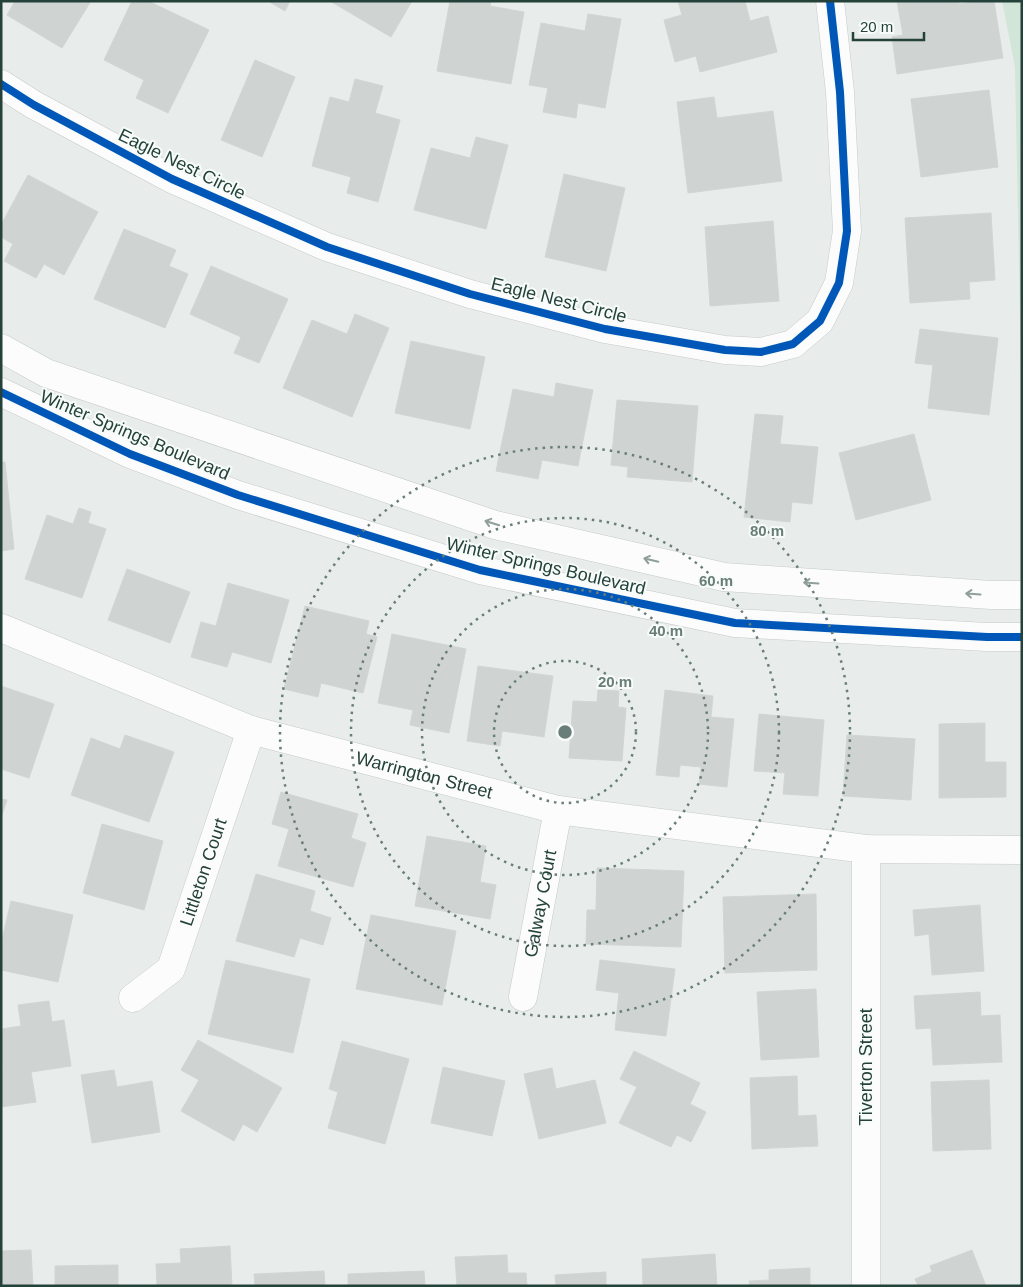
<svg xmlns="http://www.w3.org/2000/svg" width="1023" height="1287" font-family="Helvetica,sans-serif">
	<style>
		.green { fill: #d1e6d8 }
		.building { fill: #cfd4d2; stroke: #d1d6d4 }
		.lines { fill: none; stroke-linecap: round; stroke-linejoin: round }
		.minor-casing { stroke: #c5cac8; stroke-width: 29 }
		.tertiary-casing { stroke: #c5cac8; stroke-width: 29 }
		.minor { stroke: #fcfcfc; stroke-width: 28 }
		.tertiary { stroke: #fcfcfc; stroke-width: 28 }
		.cycleway-casing { stroke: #f7fbf9; stroke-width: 11 }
		.cycleway { stroke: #0057b8; stroke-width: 8 }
		.oneway { stroke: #909f9b }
		.ring { fill: none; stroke: #697e78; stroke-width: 2.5; stroke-dasharray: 2.5 5 }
		.labels { text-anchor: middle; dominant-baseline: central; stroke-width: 4; stroke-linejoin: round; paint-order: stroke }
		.street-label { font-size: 18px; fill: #24423a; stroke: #f7fbf9 }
		.centre { fill: #697e78; stroke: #f7fbf9; stroke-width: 2.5 }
		.ring-label { font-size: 15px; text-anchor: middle; font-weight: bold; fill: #697e78; stroke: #f7fbf9; stroke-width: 4; stroke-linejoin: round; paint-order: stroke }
	</style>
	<rect width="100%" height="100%" fill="#e8edeb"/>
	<!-- green -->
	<path class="green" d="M1002 1H1022V421L1015 67Z"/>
	<!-- building -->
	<g class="building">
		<path d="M15 1H91L62 48 7 15Z"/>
		<path d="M132 1H148L209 30 168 113 136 98 144 80 104 60Z"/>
		<path d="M268 1H290L285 11Z"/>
		<path d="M330 1H412L391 37Z"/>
		<path d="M450 1H491L490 6 524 12 511 84 437 71Z"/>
		<path d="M678 1H745L750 21 768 16 777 52 700 72 696 56 675 62 664 20 682 15Z"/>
		<path d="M897 1H959V4L978 1H994L1003 58 897 74 892 37 903 35Z"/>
		<path d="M588 14 621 19 605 108 578 103 576 118 543 112 548 88 529 85 541 23 585 31Z"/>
		<path d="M255 60 295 77 262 157 221 140Z"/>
		<path d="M355 79 383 86 375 113 400 120 378 202 347 193 351 177 312 166 330 97 349 102Z"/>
		<path d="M989 90 998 167 921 177 911 99Z"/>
		<path d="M714 97 717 118 773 111 782 181 688 193 677 102Z"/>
		<path d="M476 137 508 145 486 229 414 210 431 148 470 158Z"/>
		<path d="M564 174 625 188 606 271 545 257Z"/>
		<path d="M28 175 98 212 64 275 44 264 36 278 4 261 13 244 1 237V225Z"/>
		<path d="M991 213 995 280 969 282 970 299 910 303 905 218Z"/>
		<path d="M773 221 779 301 710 306 705 227Z"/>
		<path d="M124 229 176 250 169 266 188 274 165 328 94 299Z"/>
		<path d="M211 266 288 299 259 363 234 353 241 337 190 314Z"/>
		<path d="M355 314 389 328 352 417 283 388 312 320 347 334Z"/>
		<path d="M920 329 998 338 989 415 928 408 933 365 915 363Z"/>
		<path d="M411 341 485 357 470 429 395 413Z"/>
		<path d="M556 383 593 390 578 466 542 460 538 479 496 471 513 389 554 397Z"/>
		<path d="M617 400 698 406 692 482 627 477 628 467 611 465Z"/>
		<path d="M755 414 783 416 780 444 818 447 812 504 792 502 790 522 744 517Z"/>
		<path d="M914 434 931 500 856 520 839 453Z"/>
		<path d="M1 462H5L14 549 1 551Z"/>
		<path d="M79 508 91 512 88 523 106 529 82 598 25 579 47 515 73 524Z"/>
		<path d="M127 569 190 592 170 643 108 620Z"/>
		<path d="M228 583 289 600 271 663 232 652 227 667 191 657 201 622 216 626Z"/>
		<path d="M305 606 369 621 366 634 377 637 363 693 321 683 318 697 284 689Z"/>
		<path d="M392 634 466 649 449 733 410 725 413 710 378 703Z"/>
		<path d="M478 666 553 676 544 737 502 731 500 746 467 741Z"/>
		<path d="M1 686 54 704 29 778 1 769Z"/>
		<path d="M598 690 619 691 618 707 626 708 622 761 569 758 573 701 597 702Z"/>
		<path d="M665 690 713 696 711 717 734 719 727 787 699 784 701 767 680 765 679 777 656 775Z"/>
		<path d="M759 714 824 720 818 796 783 794 785 773 754 771Z"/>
		<path d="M985 723V762H1006V797L939 798V724Z"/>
		<path d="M125 735 174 752 149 822 71 795 91 738 120 749Z"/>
		<path d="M847 735 915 739 911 800 843 796Z"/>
		<path d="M281 792 358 814 351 838 366 843 353 887 278 866 289 829 272 824Z"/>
		<path d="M1 799 7 800 1 818Z"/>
		<path d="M102 824 163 841 144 910 83 893Z"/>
		<path d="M427 836 486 846 480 882 496 885 490 919 415 906Z"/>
		<path d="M597 868 684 871 681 947 586 944 587 910H596Z"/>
		<path d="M256 874 315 891 310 911 331 918 323 945 300 938 294 957 236 941Z"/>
		<path d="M816 894 817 970 725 973 723 897Z"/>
		<path d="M11 901 73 915 58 982 1 970V944Z"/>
		<path d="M980 905 984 971 932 975 929 934 915 936 913 910Z"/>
		<path d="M371 915 456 931 442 1005 356 989Z"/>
		<path d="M226 960 310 979 293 1053 208 1034Z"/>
		<path d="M600 960 675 969 666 1036 615 1030 619 993 596 990Z"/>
		<path d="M816 989 819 1057 761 1060 757 992Z"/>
		<path d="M980 992 981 1016 1000 1015 1002 1062 933 1065 931 1028 916 1029 914 996Z"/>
		<path d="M49 1001 52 1022 64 1020 71 1066 31 1072 36 1102 1 1107V1067H3L1 1055V1029L21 1026 18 1005Z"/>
		<path d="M198 1040 282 1088 257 1132 243 1124 234 1141 181 1111 199 1080 181 1070Z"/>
		<path d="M342 1041 409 1059 385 1144 328 1128 338 1092 329 1089Z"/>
		<path d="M634 1051 700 1083 690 1104 706 1112 691 1142 677 1135 671 1147 619 1123 637 1087 620 1079Z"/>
		<path d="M443 1067 505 1081 492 1136 431 1123Z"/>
		<path d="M552 1068 556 1089 595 1080 606 1123 539 1139 524 1074Z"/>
		<path d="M114 1070 117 1087 152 1081 160 1132 92 1143 81 1075Z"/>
		<path d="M797 1076 798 1116 816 1115 818 1146 752 1149 750 1078Z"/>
		<path d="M989 1080 991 1149 933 1151 931 1082Z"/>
		<path d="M230 1246 232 1286H157L156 1264 181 1263 180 1249Z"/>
		<path d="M31 1250 33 1286H1V1251Z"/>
		<path d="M972 1250 986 1286H918L915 1279 932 1272 930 1266Z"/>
		<path d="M715 1254 717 1286H643L642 1259Z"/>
		<path d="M507 1255 508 1273H526L527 1286H457L455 1257Z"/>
		<path d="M118 1265V1286H55V1266Z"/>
		<path d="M810 1268V1286H750L749 1281 769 1280V1270Z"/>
		<path d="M324 1271 325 1286H255L254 1274Z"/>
		<path d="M424 1271 425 1286H348V1274Z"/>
		<path d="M606 1272V1286H556L555 1275Z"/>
	</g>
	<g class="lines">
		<!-- minor casing -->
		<g class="minor-casing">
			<g id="minor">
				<path d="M1 84 34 105 172 179 327 247 470 294 605 329 725 350 761 352 793 344 820 321 839 283 847 231 840 92 830 1"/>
				<path id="s1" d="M1 628 251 730 558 810 866 849 1022 850"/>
				<path id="s2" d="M523 997 558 810"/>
				<path id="s3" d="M133 998 171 969 251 730"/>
				<path d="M866 1286V849"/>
			</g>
		</g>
		<!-- tertiary casing -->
		<g class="tertiary-casing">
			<g id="tertiary">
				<path d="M1 348 46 373 495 525 724 577 991 595H1022"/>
				<path d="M1 392 130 454 238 495 480 570 735 623 987 637H1022"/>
			</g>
		</g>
		<!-- minor -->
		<use href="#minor" class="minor"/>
		<!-- tertiary -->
		<use href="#tertiary" class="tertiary"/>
		<!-- cycleway casing -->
		<g class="cycleway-casing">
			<g id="cycleway">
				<path d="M1 84 34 105 172 179 327 247 470 294 605 329 725 350 761 352 793 344 820 321 839 283 847 231 840 92 830 1"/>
				<path d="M1 392 130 454 238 495 480 570 735 623 987 637H1022"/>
			</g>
		</g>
		<!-- cycleway -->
		<use href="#cycleway" class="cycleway"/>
	</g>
	<!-- one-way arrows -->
	<defs><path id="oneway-shaft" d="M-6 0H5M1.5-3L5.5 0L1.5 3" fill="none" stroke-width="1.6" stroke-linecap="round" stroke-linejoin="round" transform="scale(1.25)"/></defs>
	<g class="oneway">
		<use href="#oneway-shaft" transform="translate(492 523) rotate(-163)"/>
		<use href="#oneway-shaft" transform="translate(651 560) rotate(-167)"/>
		<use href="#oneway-shaft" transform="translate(811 583) rotate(-176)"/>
		<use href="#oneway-shaft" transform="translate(973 594) rotate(-176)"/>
	</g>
	<!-- distance rings -->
	<g class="ring">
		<circle cx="565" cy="732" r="71"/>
		<circle cx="565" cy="732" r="143"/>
		<circle cx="565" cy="732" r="214"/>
		<circle cx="565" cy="732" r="285"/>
	</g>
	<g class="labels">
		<!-- street labels -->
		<g class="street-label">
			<text transform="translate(182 164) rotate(26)">Eagle Nest Circle</text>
			<text transform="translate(559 300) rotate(14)">Eagle Nest Circle</text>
			<text transform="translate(135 435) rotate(23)">Winter Springs Boulevard</text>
			<text transform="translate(546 566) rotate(13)">Winter Springs Boulevard</text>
			<text stroke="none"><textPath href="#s1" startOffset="449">Warrington Street</textPath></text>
			<text stroke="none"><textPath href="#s3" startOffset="150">Littleton Court</textPath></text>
			<text stroke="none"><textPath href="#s2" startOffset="95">Galway Court</textPath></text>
			<text transform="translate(866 1067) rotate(-90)">Tiverton Street</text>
		</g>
	</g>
	<circle cx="565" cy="732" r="8" class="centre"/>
	<g class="ring-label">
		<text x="767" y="536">80 m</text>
		<text x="716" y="586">60 m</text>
		<text x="666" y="636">40 m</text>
		<text x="615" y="687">20 m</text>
	</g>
	<!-- border -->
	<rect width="1023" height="1287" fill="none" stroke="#24423a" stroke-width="5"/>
	<!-- scale -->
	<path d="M853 32v8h71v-8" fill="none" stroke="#24423a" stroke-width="2.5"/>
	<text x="860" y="32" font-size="15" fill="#24423a" stroke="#f7fbf9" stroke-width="4" paint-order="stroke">20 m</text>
</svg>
